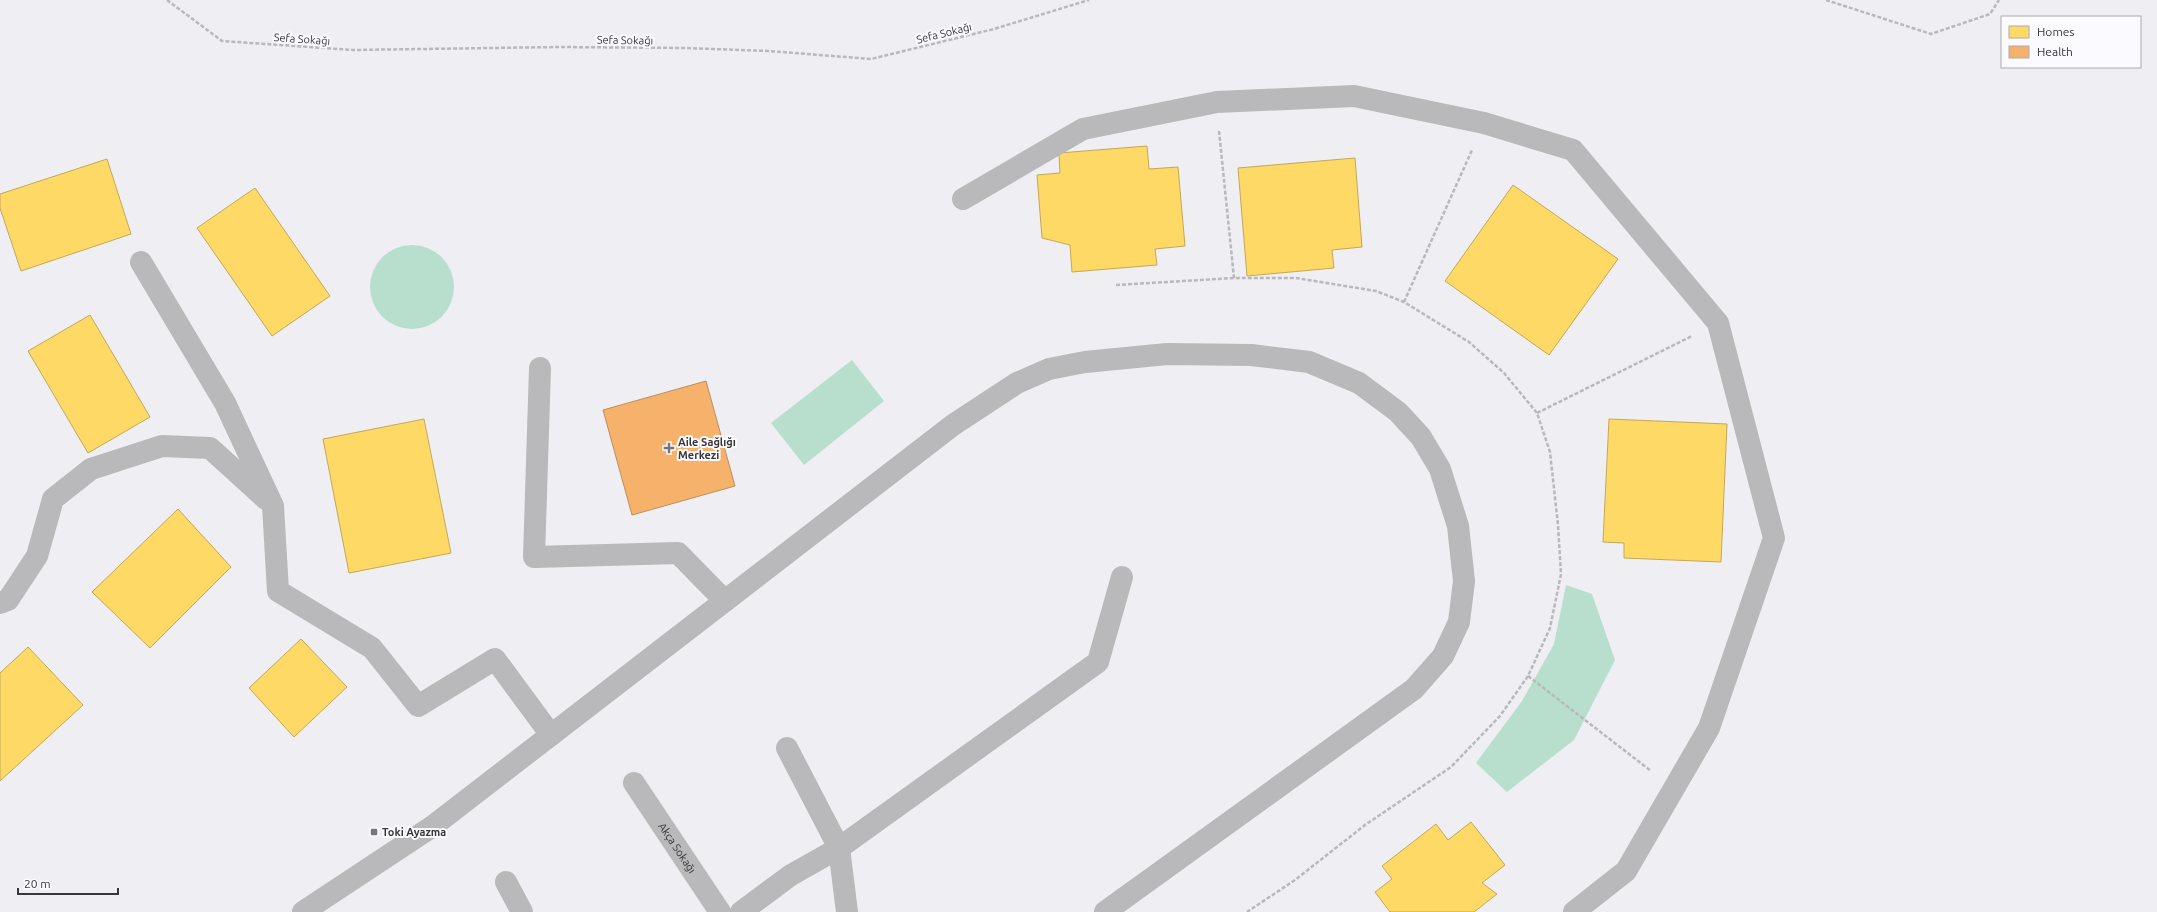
<svg xmlns="http://www.w3.org/2000/svg" width="2157" height="912" font-family="Ubuntu,sans-serif">
	<style>
		.green { fill: #b8dfce }
		.homes { fill: #ffd966; stroke: #c3a859 }
		.health { fill: #f6b26b; stroke: #bd8d5c }
		.lines { fill: none; stroke-linecap: round; stroke-linejoin: round }
		.path { stroke: #b9b9bc; stroke-width: 2.5; stroke-dasharray: 4 2; stroke-linecap: butt }
		.minor { stroke: #b9b9bb; stroke-width: 22 }
		.poi-dot { fill: #77777b; stroke: #fafaff; stroke-width: 1.5 }
		.labels { text-anchor: middle; dominant-baseline: central; stroke-width: 4; stroke-linejoin: round; paint-order: stroke }
		.street-label { font-size: 11px; fill: #37373a; stroke: #fafaff }
		.poi-label { font-size: 11px; font-weight: bold; fill: #37373a; stroke: #fafaff; text-anchor: start }
	</style>
	<rect width="100%" height="100%" fill="#eeeef3"/>
	<!-- green -->
	<g class="green">
		<circle cx="412" cy="287" r="42"/>
		<path d="M852 360 884 401 804 465 771 423Z"/>
		<path d="M1566 585 1592 594 1615 660 1574 740 1507 792 1476 763 1522 701 1554 644Z"/>
	</g>
	<!-- homes -->
	<g class="homes">
		<path d="M1147 146 1149 169 1178 167 1185 246 1155 249 1157 265 1072 272 1070 245 1042 238 1037 175 1060 173 1059 153Z"/>
		<path d="M1355 158 1362 247 1332 250 1334 268 1247 276 1238 168Z"/>
		<path d="M107 159 131 234 21 271 0 208V194Z"/>
		<path d="M1513 185 1618 259 1549 355 1445 281Z"/>
		<path d="M255 188 330 296 272 336 197 228Z"/>
		<path d="M90 315 150 417 88 453 28 351Z"/>
		<path d="M424 419 451 553 349 573 323 439Z"/>
		<path d="M1609 419 1727 424 1721 562 1624 558V543L1603 542Z"/>
		<path d="M178 509 231 567 150 648 92 592Z"/>
		<path d="M301 639 347 687 294 737 249 688Z"/>
		<path d="M28 647 83 705 0 781V673Z"/>
		<path d="M1471 822 1505 865 1482 883 1497 894 1474 912H1390L1375 892 1392 879 1382 866 1436 824 1448 840Z"/>
	</g>
	<!-- health -->
	<path class="health" d="M706 381 735 486 632 515 603 410Z"/>
	<g class="lines">
		<!-- path -->
		<g class="path">
			<path d="M167 0 222 41 353 50 560 47 685 48 769 51 871 59 994 29 1089 0"/>
			<path d="M1826 0 1931 34 1990 14 1999 0"/>
			<path d="M1219 131 1234 278"/>
			<path d="M1116 285 1234 278H1296L1376 291 1404 302 1469 342 1504 373 1537 413 1550 452 1558 525 1561 574 1550 628 1528 676 1500 716 1451 767 1365 825 1295 880 1247 912"/>
			<path d="M1404 302 1472 150"/>
			<path d="M1537 413 1692 336"/>
			<path d="M1528 676 1651 771"/>
		</g>
		<!-- minor -->
		<g class="minor">
			<path d="M963 199 1083 129 1217 102 1354 96 1484 123 1573 150 1718 323 1774 538 1709 728 1626 871 1574 912"/>
			<path d="M141 262 225 403 273 506 278 591 372 648 418 706 495 659 551 735"/>
			<path d="M540 368 534 557 678 553 725 601"/>
			<path d="M0 603 8 600 37 556 53 499 91 469 162 446 210 448 266 499"/>
			<path d="M787 748 839 848 847 912"/>
			<path id="s1" d="M634 783 720 912"/>
			<path d="M506 882 522 912"/>
			<path d="M303 912 433 826 953 425 1017 383 1049 369 1085 362 1167 354 1251 355 1309 362 1359 383 1398 412 1421 437 1440 469 1458 526 1464 581 1459 622 1443 656 1414 689 1105 912"/>
			<path d="M741 912 791 875 839 848 1098 662 1122 577"/>
		</g>
	</g>
	<!-- markers -->
	<g class="poi-dot">
		<path d="M667 442h4v4h4v4h-4v4h-4v-4h-4v-4h4z"/>
		<rect x="370" y="828" width="8" height="8" rx="2"/>
	</g>
	<g class="labels">
		<!-- street labels -->
		<g class="street-label">
			<text transform="translate(944 33) rotate(-14)">Sefa Sokağı</text>
			<text transform="translate(302 39) rotate(4)">Sefa Sokağı</text>
			<text transform="translate(625 40) rotate(1)">Sefa Sokağı</text>
			<text stroke="none"><textPath href="#s1" startOffset="78">Akça Sokağı</textPath></text>
		</g>
		<!-- poi labels -->
		<g class="poi-label">
			<text x="678" y="442">Aile Sağlığı<tspan x="678" dy="13">Merkezi</tspan></text>
			<text x="382" y="832">Toki Ayazma</text>
		</g>
	</g>
	<!-- legend -->
	<rect x="2001" y="16" width="140" height="52" fill="#fafaff" stroke="#acacb0"/>
	<rect x="2009" y="26" width="20" height="12" fill="#ffd966" stroke="#acacb0"/>
	<text x="2037" y="36" font-size="12" fill="#37373a">Homes</text>
	<rect x="2009" y="46" width="20" height="12" fill="#f6b26b" stroke="#acacb0"/>
	<text x="2037" y="56" font-size="12" fill="#37373a">Health</text>
	<!-- scale -->
	<path d="M18 888v6h100v-6" fill="none" stroke="#37373a" stroke-width="2"/>
	<text x="24" y="888" font-size="12" fill="#37373a" stroke="#fafaff" stroke-width="3" paint-order="stroke">20 m</text>
</svg>
